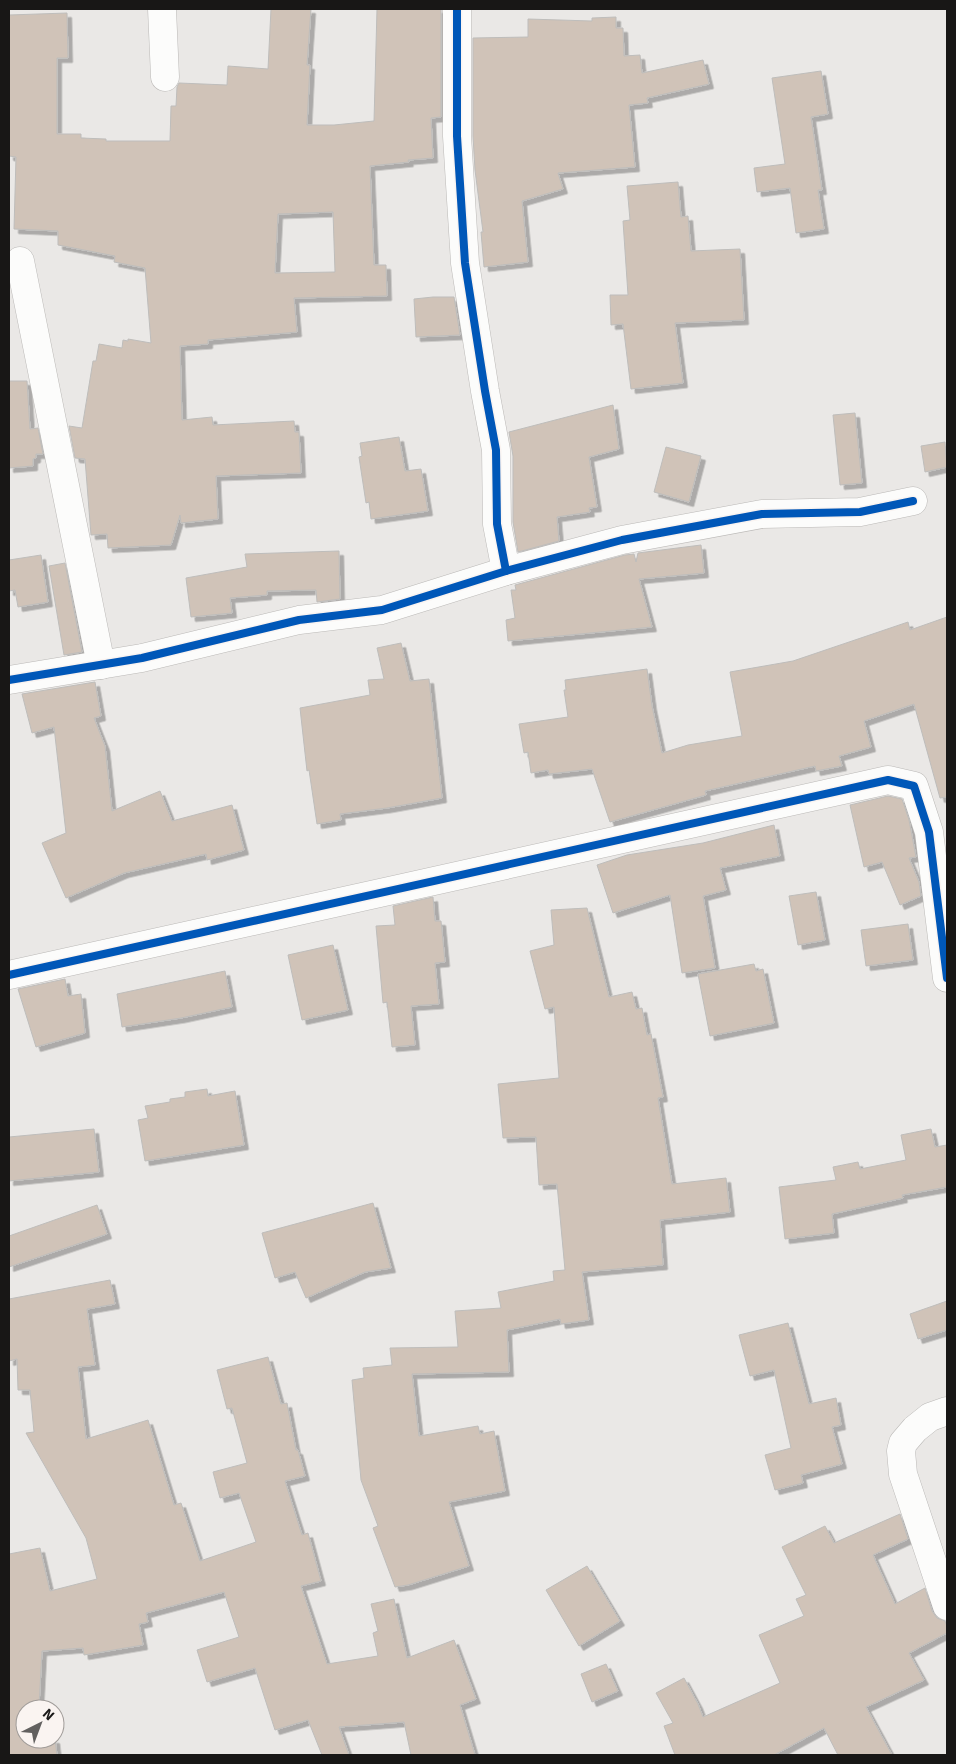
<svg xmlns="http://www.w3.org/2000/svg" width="956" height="1764" font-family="Signika,sans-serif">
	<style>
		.building { fill: #d0c3b8; stroke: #bebdbb; fill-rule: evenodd; filter: url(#shadow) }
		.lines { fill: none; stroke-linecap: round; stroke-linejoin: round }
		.minor-casing { stroke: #bbb9b7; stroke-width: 29 }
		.minor { stroke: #fcfcfb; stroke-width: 28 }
		.cycleway-casing { stroke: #faf4f1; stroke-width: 11 }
		.cycleway { stroke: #0057b8; stroke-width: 8 }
	</style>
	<defs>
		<filter id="shadow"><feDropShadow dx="4.5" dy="4.5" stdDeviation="0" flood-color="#0004"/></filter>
	</defs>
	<rect width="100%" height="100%" fill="#eae8e6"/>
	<!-- building -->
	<g class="building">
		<path d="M271 9H311L307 65H310L307 125H334L374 121 377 9H441V117L431 118 433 158 408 160 409 162 370 166 374 265H386L387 296 294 298 297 332 208 340V344L180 346 182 420 212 417 213 425 294 421 295 432H299L301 473 216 476 218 519 181 523 180 515 171 545 108 548 107 534 91 535 85 459 75 458 69 426 82 428 93 361H96L99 344 122 348 123 340 128 341V339L151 343 145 268 114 262 115 256 58 245V231L14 229 16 157 9 156V15L67 13 68 58H57V134H81V138L106 139V141H170L171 106H176L177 87 179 83 227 85 228 66 268 69ZM333 212 335 272 275 273 278 214Z"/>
		<path d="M616 17V28H623L624 56 640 55 642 73 703 60 709 84 647 98 648 103 629 105 635 167 558 173 563 189 522 201 528 262 484 267 481 232H483L475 170 473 136V38L528 37V19L592 21V18Z"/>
		<path d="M821 71 828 114 811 117 822 190H818L824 229 796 233 790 188 757 192 754 168 785 164 772 78Z"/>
		<path d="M678 182 681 217 688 216 691 251 740 249 744 320 675 323 683 383 631 389 623 324 611 325 610 295H628L623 221 630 220 627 186Z"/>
		<path d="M433 297H454L460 335 416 337 414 299Z"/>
		<path d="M9 381H27L30 429 38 428 43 454H36V458L33 459V466L9 468Z"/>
		<path d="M613 405 619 449 589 457 597 507 589 508 590 512 557 517 559 541 518 552 513 522V456L509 432Z"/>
		<path d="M855 413 862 483 840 485 833 415Z"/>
		<path d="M399 437 405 471 421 469 428 511 371 519 369 502 366 503 359 457 362 456 360 443Z"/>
		<path d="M945 442 947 467 925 472 921 446Z"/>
		<path d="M666 447 701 456 689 502 654 492Z"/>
		<path d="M701 545 704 573 639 579 652 627 508 641 506 620 515 618 511 590H516L515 585 625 555 634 554 636 562 638 553Z"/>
		<path d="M339 551 340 599 317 602 316 590 267 591V595L230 598 232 613 191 617 186 578 247 567 245 554Z"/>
		<path d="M41 555 48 602 18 607 15 590 9 591V560Z"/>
		<path d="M65 563 82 652 64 655 49 566Z"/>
		<path d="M947 617V797L940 798 914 704 864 721 871 747 839 756 842 766 816 771 815 766 731 785 705 791 706 795 610 822 592 769 549 774 548 770 531 773 528 752 524 753 519 724 568 717 564 690H566L565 680 647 669 652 706 662 753 688 745 742 736 730 672 793 661 908 622 910 630Z"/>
		<path d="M401 643 410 681 429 679 442 798 387 808 340 814 341 820 317 824 309 770 307 771 300 708 370 695 368 680 384 679 377 648Z"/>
		<path d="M95 682 101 716 94 718 105 746 112 811 160 791 172 821 232 805 244 850 207 860 206 854 124 873 66 898 42 843 66 833 54 727 32 733 22 694Z"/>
		<path d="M888 796 902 799 909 820 916 857 909 858 919 882 921 896 900 905 882 862 864 867 850 805Z"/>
		<path d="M774 825 780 856 720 868 726 890 703 896 715 968 682 973 670 895 613 913 597 865 627 855 703 843Z"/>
		<path d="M816 892 825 940 798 945 789 896Z"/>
		<path d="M433 897 435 921H441L445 962 435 963 439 1004 411 1006 415 1045 392 1047 387 1002 383 1003 376 926 395 925 393 906Z"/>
		<path d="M587 908 609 997 632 992 636 1009 642 1008 647 1035 651 1034 663 1097 658 1098 672 1184 726 1178 730 1212 660 1220 663 1265 582 1272 589 1320 561 1324 560 1319 507 1330 509 1372 412 1374 419 1436 478 1426 480 1434 494 1431 505 1491 449 1502 469 1566 408 1585 395 1587 373 1528 378 1526 361 1480 352 1380 364 1378 363 1368 392 1365 390 1348 458 1347 455 1311 501 1308 498 1292 554 1281 553 1271 565 1270 557 1184 539 1185 536 1137 503 1138 498 1084 559 1078 554 1007 545 1009 530 951 554 945 551 910Z"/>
		<path d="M908 924 913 960 866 966 861 930Z"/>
		<path d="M333 945 348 1010 302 1020 288 955Z"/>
		<path d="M754 964 756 971 763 969 774 1023 710 1036 698 974Z"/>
		<path d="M225 971 232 1007 181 1018 122 1027 117 994Z"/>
		<path d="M65 979 68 996 81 994 85 1033 36 1047 18 989Z"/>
		<path d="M207 1089 208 1096 235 1091 244 1145 145 1161 138 1120 148 1118 145 1106 170 1102V1099L185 1097V1092Z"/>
		<path d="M94 1129 99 1172 9 1181V1137Z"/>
		<path d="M931 1129 935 1147 947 1145V1187L902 1195 903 1198 832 1214 834 1233 785 1239 779 1187 836 1180 833 1167 858 1162 860 1169 906 1160 901 1135Z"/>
		<path d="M373 1203 391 1268 365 1272 306 1298 295 1272 275 1278 262 1233Z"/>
		<path d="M97 1205 107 1234 9 1267V1236Z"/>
		<path d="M110 1280 115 1304 87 1309 95 1365 78 1367 86 1439 148 1420 174 1505 181 1503 200 1561 256 1542 239 1493 220 1498 213 1472 247 1463 232 1408 227 1409 217 1370 268 1357 281 1404 287 1403 296 1450H298L305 1476 285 1481 302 1535 308 1533 321 1581 301 1586 327 1664 378 1656 373 1633 378 1631 371 1604 394 1599 407 1658 454 1640 476 1699 460 1705 475 1755H411L404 1722 339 1727 349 1755H322L308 1720 275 1730 255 1668 207 1682 197 1650 239 1637 224 1592 146 1613 148 1622 139 1624 143 1645 84 1655 83 1648 42 1651 39 1706 51 1705 52 1709H25V1739H55L57 1755H9V1554L40 1548 50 1591 97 1579 86 1538 26 1433 34 1432 30 1390H18L17 1359 9 1361V1299Z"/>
		<path d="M947 1301V1330L918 1339 910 1314Z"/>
		<path d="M788 1323 809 1404 836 1398 841 1425 832 1427 842 1464 801 1475 803 1483 775 1490 765 1455 791 1448 774 1370 750 1376 739 1335Z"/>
		<path d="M900 1514 908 1539 873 1555 895 1604 925 1588 932 1611 937 1618 945 1621 947 1626V1633L909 1653 924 1680 866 1707 892 1755H838L824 1728 774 1755H675L664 1726 673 1723 656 1693 684 1678 698 1704 703 1717 780 1683 759 1635 804 1616 796 1599 806 1595 782 1547 825 1526 834 1543Z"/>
		<path d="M587 1566 620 1621 579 1646 546 1590Z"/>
		<path d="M606 1664 618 1691 592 1702 581 1674Z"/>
	</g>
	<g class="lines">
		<!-- minor casing -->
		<g class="minor-casing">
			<g id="minor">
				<path d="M162 9 165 77"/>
				<path d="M457 9V136L465 263 485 391 496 450 497 524 506 571"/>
				<path d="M20 261 101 665"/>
				<path d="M9 680 142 658 299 620 382 610 506 571 622 540 762 514 860 512 913 501"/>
				<path d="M9 975C302 909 595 847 888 780L914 786 929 832 947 978"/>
				<path d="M947 1411 930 1417 915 1429 903 1443 901 1451 903 1474 947 1606"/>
			</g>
		</g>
		<!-- minor -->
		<use href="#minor" class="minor"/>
		<!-- cycleway casing -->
		<g class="cycleway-casing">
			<g id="cycleway">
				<path d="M457 9V136L465 263 485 391 496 450 497 524 506 571"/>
				<path d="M9 680 142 658 299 620 382 610 506 571 622 540 762 514 860 512 913 501"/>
				<path d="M9 975C302 909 595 847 888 780L914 786 929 832 947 978"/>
			</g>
		</g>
		<!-- cycleway -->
		<use href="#cycleway" class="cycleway"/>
	</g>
	<!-- border -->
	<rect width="956" height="1764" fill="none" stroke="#181716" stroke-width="20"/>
	<!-- north arrow -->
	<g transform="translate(40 1724) rotate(42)"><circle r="24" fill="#faf4f1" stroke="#a09c99"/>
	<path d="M0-4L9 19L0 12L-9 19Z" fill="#62605f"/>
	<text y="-8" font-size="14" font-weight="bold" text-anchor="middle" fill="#181716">N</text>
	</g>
</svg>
